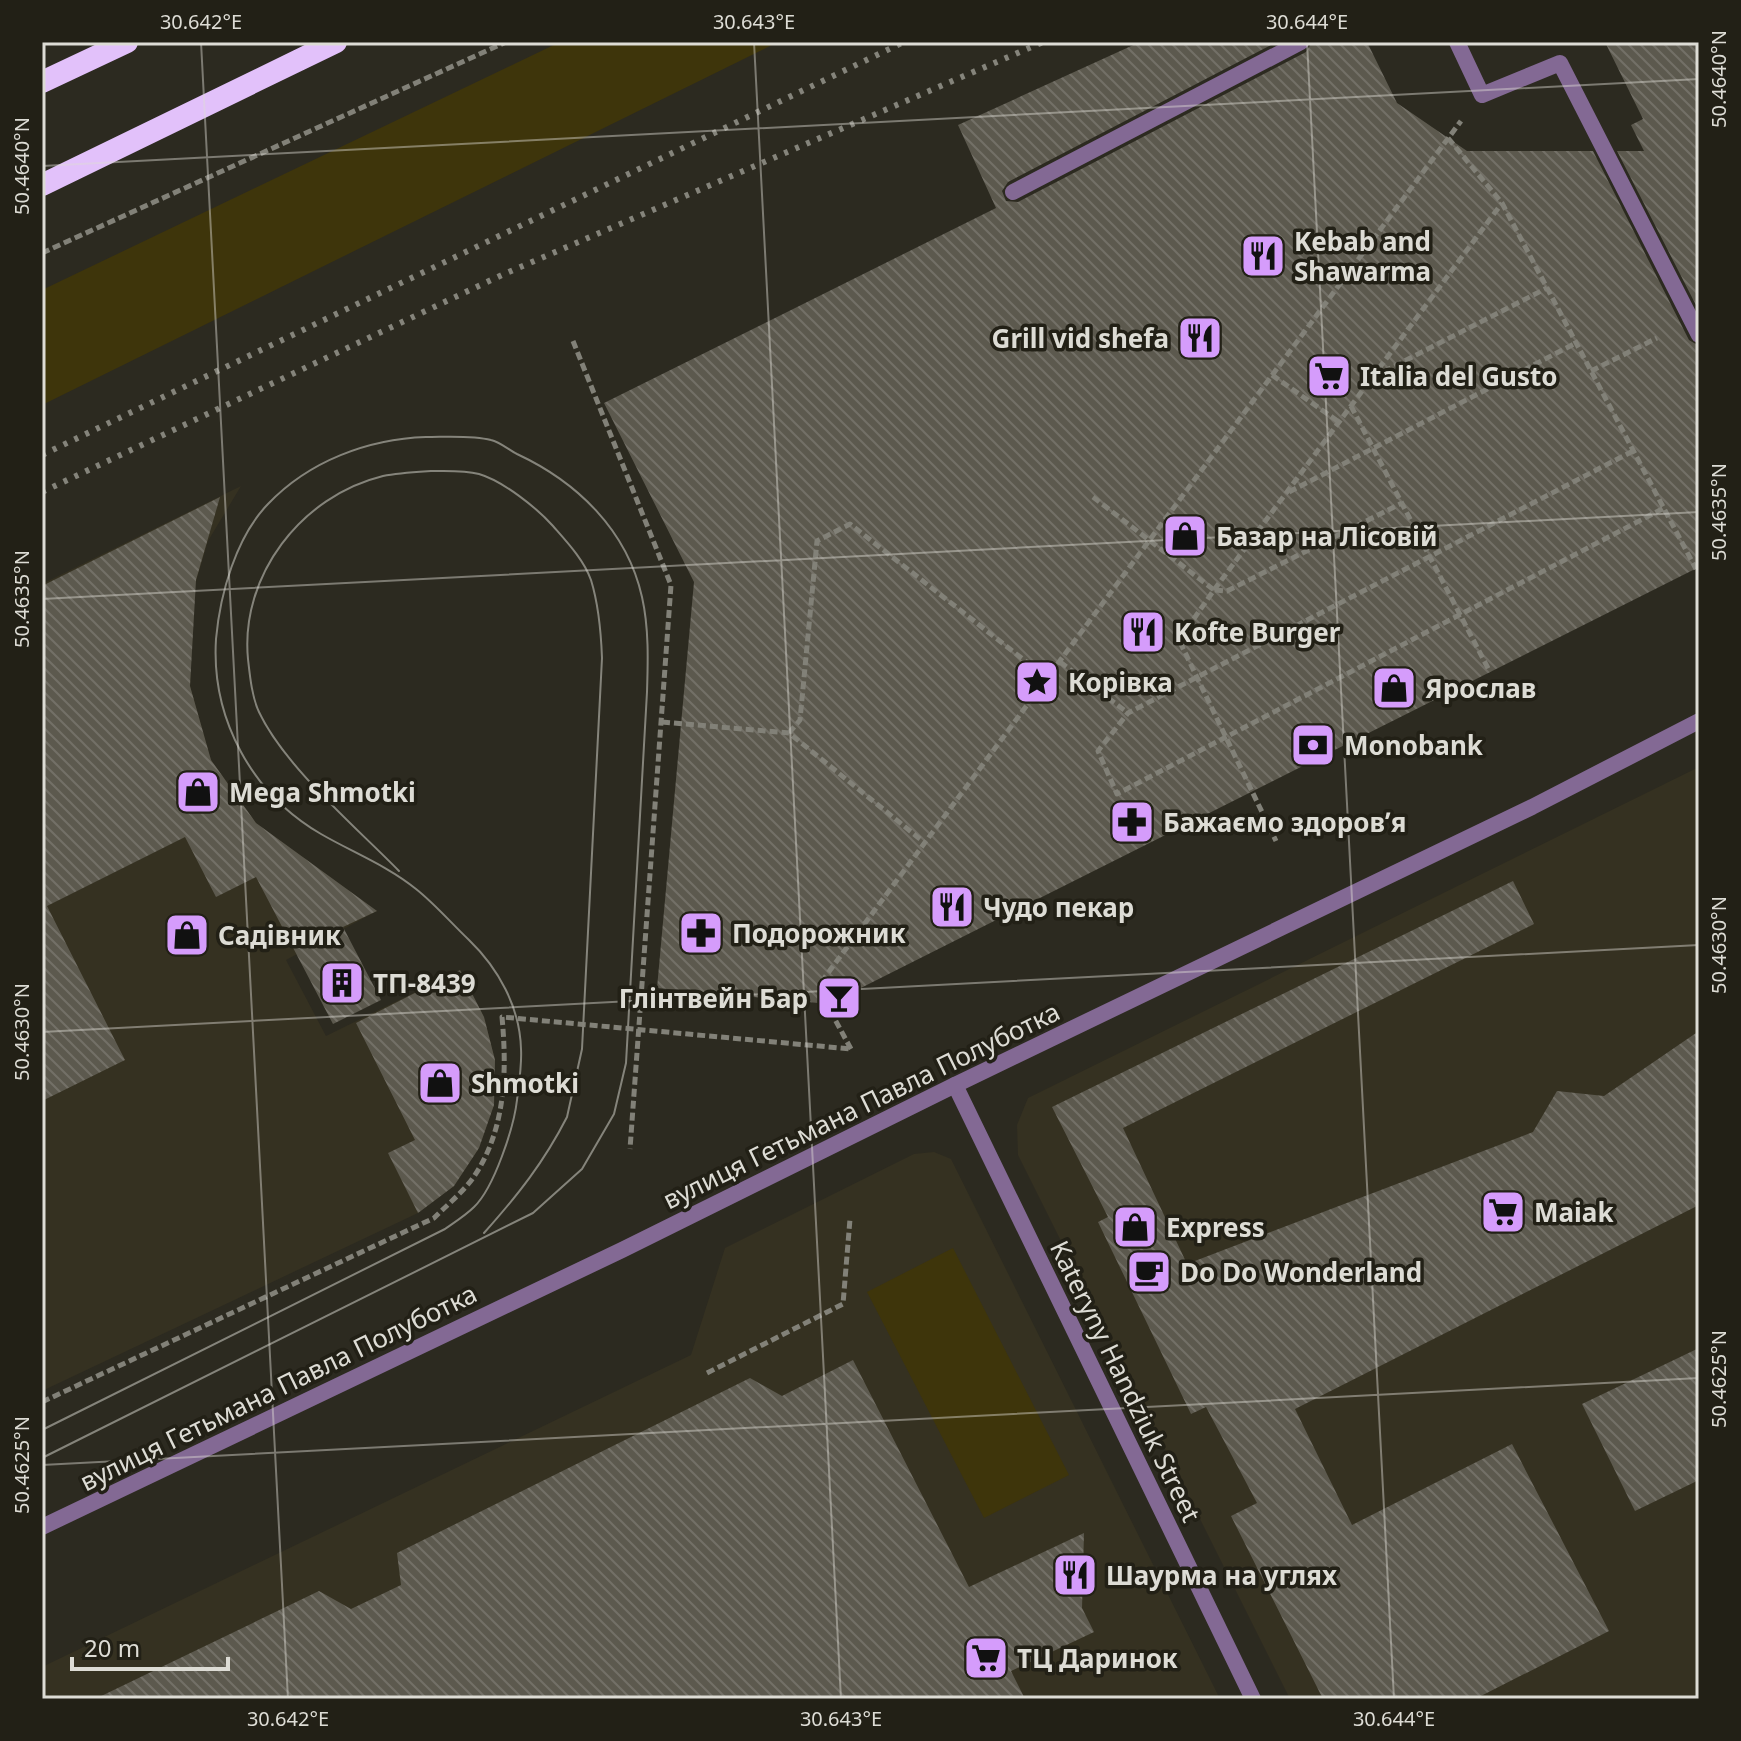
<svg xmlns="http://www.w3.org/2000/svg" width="1741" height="1741" font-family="'Noto Sans',sans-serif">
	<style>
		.built { fill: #353121 }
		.grass { fill: #3e350b }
		.building { fill: url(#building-back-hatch) }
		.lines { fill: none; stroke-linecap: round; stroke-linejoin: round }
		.path { stroke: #828178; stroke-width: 5; stroke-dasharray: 8 4; stroke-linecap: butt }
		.pedestrian { stroke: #836994; stroke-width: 16 }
		.minor { stroke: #836994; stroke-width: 16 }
		.tertiary { stroke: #836994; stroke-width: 16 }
		.trunk { stroke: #e2c1fa; stroke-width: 22 }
		.tram { stroke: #85847b; stroke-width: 2 }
		.rail { stroke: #85847b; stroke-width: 6; stroke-dasharray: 4 8; stroke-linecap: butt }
		.ticks { fill: none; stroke: #dddcd5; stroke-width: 2; stroke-opacity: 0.45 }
		.labels { text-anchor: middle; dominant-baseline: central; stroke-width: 7; stroke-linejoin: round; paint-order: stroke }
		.poi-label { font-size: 26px; font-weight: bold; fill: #dddcd5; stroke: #222016; text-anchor: start }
		.street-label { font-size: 26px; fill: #dddcd5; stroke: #222016 }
		.neatline { fill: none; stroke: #dddcd5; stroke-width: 3 }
		.ticks-label { font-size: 20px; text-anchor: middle; fill: #dddcd5 }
	</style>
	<defs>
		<pattern id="building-back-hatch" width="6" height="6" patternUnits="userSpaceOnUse" patternTransform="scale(2)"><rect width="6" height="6" fill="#5c594e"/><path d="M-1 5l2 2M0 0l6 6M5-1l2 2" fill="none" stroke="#737067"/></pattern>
	</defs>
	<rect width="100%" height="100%" fill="#2c2a20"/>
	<!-- built -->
	<g class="built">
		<path d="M241 486 208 541 195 585 190 686 211 760 256 823 377 911 286 960 326 1036 460 970 484 1017 495 1060 494 1105 479 1148 454 1186 418 1213 42 1391V584Z"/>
		<path d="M1699 767V1699H1290L1018 1155 1017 1125 1028 1098Z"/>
		<path d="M934 1152 951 1159 1220 1699H42V1667L691 1355 725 1248 914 1154Z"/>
	</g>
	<!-- grass -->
	<g class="grass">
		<path d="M560 42H778L42 405V290Z"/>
		<path d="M953 1248 1069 1475 984 1518 867 1292Z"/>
	</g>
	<!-- building -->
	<g class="building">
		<path d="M1140 42H1277L1008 182 1002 191 1006 201 1018 202 1306 52 1312 42H1367L1397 103 1467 151H1593L1689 340 1699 346V567L829 1004 657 988 694 582 604 403 996 208 958 125Z"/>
		<path d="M1605 42H1699V311L1617 151H1644L1631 125 1643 119Z"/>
		<path d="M220 497 196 580 190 686 211 760 256 823 377 911 343 927 381 1000 333 1024 256 877 216 897 185 837 47 906 125 1060 42 1101V586Z"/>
		<path d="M1513 881 1534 924 1123 1128 1187 1264 1533 1132 1557 1091 1604 1096 1699 1031V1205L1295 1409 1352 1525 1512 1444 1609 1631 1475 1699H1323L1231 1516 1257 1503 1206 1407 1191 1414 1098 1222 1108 1217 1052 1107Z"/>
		<path d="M460 970 484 1017 495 1060 494 1105 479 1148 454 1186 418 1213 388 1153 415 1140 356 1023Z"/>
		<path d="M1699 1348V1480L1635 1511 1582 1404Z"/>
		<path d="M853 1360 969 1587 1084 1533 1082 1608 1094 1632 1011 1671 1025 1699H95L319 1591 351 1609 401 1585 397 1553 750 1378 782 1396Z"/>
	</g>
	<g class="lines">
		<!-- path -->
		<g class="path">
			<path d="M1448 138 1502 203 1696 569"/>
			<path d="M42 253 506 42"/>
			<path d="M573 341 671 585 630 1149"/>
			<path d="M1591 371 1657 338"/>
			<path d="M1272 375 1339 422"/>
			<path d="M1373 377 1547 288"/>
			<path d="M1351 406 1490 672"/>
			<path d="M1633 451 1128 713 1098 751 1117 794 1664 508"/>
			<path d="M1289 492 1576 343"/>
			<path d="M1093 497 1214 590 1179 640 1276 841"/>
			<path d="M1214 590 1502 203"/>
			<path d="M1215 590 1227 591 1402 503"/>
			<path d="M1060 662 1128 713"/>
			<path d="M662 722 789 733 925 843"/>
			<path d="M789 733 800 720 817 541 850 524 1047 678"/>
			<path d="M851 1049 826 1003 825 977 1461 121"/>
			<path d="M707 1373 843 1304 850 1219"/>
			<path d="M42 1402 434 1218C447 1205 463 1192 473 1178 506 1130 507 1071 502 1017L851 1049"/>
		</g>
		<!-- pedestrian -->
		<g class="pedestrian">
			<path d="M1457 42 1482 95 1560 63 1699 335"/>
			<path d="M1013 192 1301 42"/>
		</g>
		<!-- minor -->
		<path class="minor" d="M955 1085 1253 1699"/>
		<!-- tertiary -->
		<path class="tertiary" d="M42 1527 622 1250 955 1085 1532 807 1699 721"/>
		<!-- trunk -->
		<g class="trunk">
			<path d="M42 82 127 42"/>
			<path d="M42 185 336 42"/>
		</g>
		<!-- tram -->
		<g class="tram">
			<path d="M399 871C356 827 285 767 259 712 252 697 250 677 248 659 240 576 301 496 383 476 398 473 416 472 431 471 447 471 464 470 479 474 503 481 537 508 553 526 567 542 584 560 591 580 599 606 601 631 602 658L582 1049 567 1117C544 1162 518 1195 484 1233"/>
			<path d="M42 1430 445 1229C455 1222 466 1215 474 1207 494 1188 514 1127 517 1100 519 1083 522 1065 521 1049 520 1007 498 968 469 940 451 923 435 904 416 889 388 866 352 852 321 834 252 794 211 719 216 639 220 594 236 537 268 504 309 461 368 439 426 437 446 437 472 435 491 440 500 442 509 450 517 454 577 482 627 530 642 597 649 628 648 661 647 692L626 1063 614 1114 582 1169 533 1213 42 1458"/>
		</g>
		<!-- rail -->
		<g class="rail">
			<path d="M42 455 904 42"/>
			<path d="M42 492 504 274 1043 42"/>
		</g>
	</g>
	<!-- ticks -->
	<path class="ticks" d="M201 42 288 1699M754 42 841 1699M1307 42 1394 1699M42 166 1699 79M42 599 1699 512M42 1032 1699 945M42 1465 1699 1378"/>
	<!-- icons -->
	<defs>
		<g id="restaurant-square" transform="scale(2.3)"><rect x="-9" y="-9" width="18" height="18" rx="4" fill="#d59cfb" stroke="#222016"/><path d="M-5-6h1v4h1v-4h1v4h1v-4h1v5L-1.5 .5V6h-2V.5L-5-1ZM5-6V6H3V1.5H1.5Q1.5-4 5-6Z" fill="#111"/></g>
		<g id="supermarket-square" transform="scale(2.3)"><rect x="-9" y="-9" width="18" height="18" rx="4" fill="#d59cfb" stroke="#222016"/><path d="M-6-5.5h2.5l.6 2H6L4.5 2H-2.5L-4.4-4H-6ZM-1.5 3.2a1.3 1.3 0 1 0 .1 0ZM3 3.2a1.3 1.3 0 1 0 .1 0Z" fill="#111"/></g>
		<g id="shop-square" transform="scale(2.3)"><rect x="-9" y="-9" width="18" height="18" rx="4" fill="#d59cfb" stroke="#222016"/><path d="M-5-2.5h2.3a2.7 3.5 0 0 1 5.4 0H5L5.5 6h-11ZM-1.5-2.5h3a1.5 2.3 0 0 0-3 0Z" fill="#111"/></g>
		<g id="sight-square" transform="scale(2.3)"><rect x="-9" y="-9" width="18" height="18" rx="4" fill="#d59cfb" stroke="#222016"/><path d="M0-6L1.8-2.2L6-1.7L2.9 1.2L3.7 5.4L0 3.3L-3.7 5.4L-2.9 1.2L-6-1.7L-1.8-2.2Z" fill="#111"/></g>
		<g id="bank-square" transform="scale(2.3)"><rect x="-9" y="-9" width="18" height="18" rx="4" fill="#d59cfb" stroke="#222016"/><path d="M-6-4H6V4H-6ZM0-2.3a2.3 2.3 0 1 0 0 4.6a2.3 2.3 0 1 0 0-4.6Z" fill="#111"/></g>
		<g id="pharmacy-square" transform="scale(2.3)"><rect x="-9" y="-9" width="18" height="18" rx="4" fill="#d59cfb" stroke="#222016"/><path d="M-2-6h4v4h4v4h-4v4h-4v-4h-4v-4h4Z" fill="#111"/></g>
		<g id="building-square" transform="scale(2.3)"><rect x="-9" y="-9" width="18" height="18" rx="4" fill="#d59cfb" stroke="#222016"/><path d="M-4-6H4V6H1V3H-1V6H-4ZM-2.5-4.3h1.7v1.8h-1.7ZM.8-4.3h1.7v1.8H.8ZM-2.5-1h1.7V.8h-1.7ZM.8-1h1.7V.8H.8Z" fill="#111"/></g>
		<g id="bar-square" transform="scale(2.3)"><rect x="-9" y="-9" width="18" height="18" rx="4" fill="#d59cfb" stroke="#222016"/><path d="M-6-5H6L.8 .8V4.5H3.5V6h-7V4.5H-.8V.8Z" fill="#111"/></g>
		<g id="cafe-square" transform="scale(2.3)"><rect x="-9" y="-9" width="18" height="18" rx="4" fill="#d59cfb" stroke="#222016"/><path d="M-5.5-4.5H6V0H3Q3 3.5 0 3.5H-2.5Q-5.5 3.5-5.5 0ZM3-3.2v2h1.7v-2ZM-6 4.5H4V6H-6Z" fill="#111"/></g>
	</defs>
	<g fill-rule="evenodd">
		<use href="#restaurant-square" x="1263" y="256"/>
		<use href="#restaurant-square" x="1200" y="338"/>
		<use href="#supermarket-square" x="1329" y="376"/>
		<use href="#shop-square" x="1185" y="536"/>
		<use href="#restaurant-square" x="1143" y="632"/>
		<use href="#sight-square" x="1037" y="682"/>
		<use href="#shop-square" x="1394" y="688"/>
		<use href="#bank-square" x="1313" y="745"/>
		<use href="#shop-square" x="198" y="792"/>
		<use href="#pharmacy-square" x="1132" y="822"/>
		<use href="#restaurant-square" x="952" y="907"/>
		<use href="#pharmacy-square" x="701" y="933"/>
		<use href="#shop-square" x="187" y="935"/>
		<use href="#building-square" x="342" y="983"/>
		<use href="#bar-square" x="839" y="998"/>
		<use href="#shop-square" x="440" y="1083"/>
		<use href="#supermarket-square" x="1503" y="1212"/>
		<use href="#shop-square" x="1135" y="1227"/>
		<use href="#cafe-square" x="1149" y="1272"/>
		<use href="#restaurant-square" x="1075" y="1575"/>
		<use href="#supermarket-square" x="986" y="1658"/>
	</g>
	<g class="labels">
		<!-- poi labels -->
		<g class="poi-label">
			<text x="1294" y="241">Kebab and<tspan x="1294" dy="30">Shawarma</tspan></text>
			<text x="1169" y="338" text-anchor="end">Grill vid shefa</text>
			<text x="1360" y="376">Italia del Gusto</text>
			<text x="1216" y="536">Базар на Лісовій</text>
			<text x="1174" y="632">Kofte Burger</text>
			<text x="1068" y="682">Корівка</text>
			<text x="1425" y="688">Ярослав</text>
			<text x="1344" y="745">Monobank</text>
			<text x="229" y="792">Mega Shmotki</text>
			<text x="1163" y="822">Бажаємо здоровʼя</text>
			<text x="983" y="907">Чудо пекар</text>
			<text x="732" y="933">Подорожник</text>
			<text x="218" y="935">Садівник</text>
			<text x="373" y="983">ТП-8439</text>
			<text x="808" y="998" text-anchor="end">Глінтвейн Бар</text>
			<text x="471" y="1083">Shmotki</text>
			<text x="1534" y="1212">Maiak</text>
			<text x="1166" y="1227">Express</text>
			<text x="1180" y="1272">Do Do Wonderland</text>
			<text x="1106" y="1575">Шаурма на углях</text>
			<text x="1017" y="1658">ТЦ Даринок</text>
		</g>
		<!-- street labels -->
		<g class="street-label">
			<text transform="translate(861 1105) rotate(-26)">вулиця Гетьмана Павла Полуботка</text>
			<text transform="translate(1126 1381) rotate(64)">Kateryny Handziuk Street</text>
			<text transform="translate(278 1387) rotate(-26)">вулиця Гетьмана Павла Полуботка</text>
		</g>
	</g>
	<!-- border -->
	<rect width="1741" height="1741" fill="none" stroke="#222016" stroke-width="88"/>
	<!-- scale -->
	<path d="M72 1657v12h156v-12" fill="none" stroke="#dddcd5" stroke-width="4"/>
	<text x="84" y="1657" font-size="24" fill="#dddcd5" stroke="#222016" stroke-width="6" paint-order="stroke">20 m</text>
	<rect x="44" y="44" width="1653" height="1653" class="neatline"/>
	<g class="ticks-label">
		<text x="201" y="29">30.642°E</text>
		<text x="754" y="29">30.643°E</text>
		<text x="1307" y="29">30.644°E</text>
		<text transform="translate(1719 79) rotate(-90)" y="7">50.4640°N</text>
		<text transform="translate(22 166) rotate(-90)" y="7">50.4640°N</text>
		<text transform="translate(1719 512) rotate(-90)" y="7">50.4635°N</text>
		<text transform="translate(22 599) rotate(-90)" y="7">50.4635°N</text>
		<text transform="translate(1719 945) rotate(-90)" y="7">50.4630°N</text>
		<text transform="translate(22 1032) rotate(-90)" y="7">50.4630°N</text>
		<text transform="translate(1719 1379) rotate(-90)" y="7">50.4625°N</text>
		<text transform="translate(22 1465) rotate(-90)" y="7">50.4625°N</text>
		<text x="288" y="1726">30.642°E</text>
		<text x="841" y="1726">30.643°E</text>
		<text x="1394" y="1726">30.644°E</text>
	</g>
</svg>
